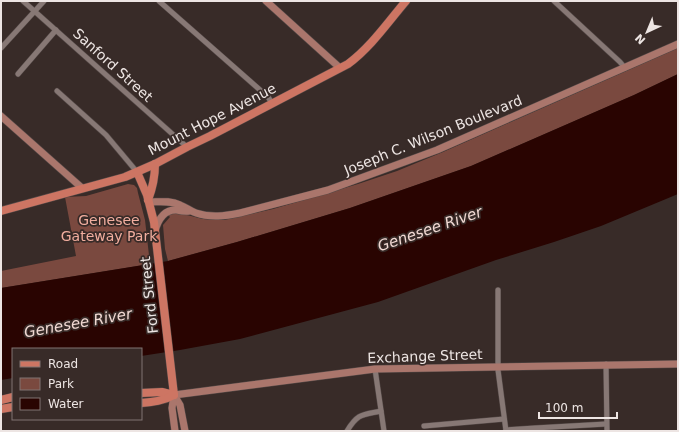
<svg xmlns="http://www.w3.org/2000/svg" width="679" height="432" font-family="'DejaVu Sans',sans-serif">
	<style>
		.green { fill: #7a493f }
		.water { fill: #290401 }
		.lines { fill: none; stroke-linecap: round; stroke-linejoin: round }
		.street-casing { stroke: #554a48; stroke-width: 6 }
		.secondary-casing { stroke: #554a48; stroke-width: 8 }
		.primary-casing { stroke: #554a48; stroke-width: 9 }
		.street { stroke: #877875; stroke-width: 5 }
		.secondary { stroke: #aa766c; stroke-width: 7 }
		.primary { stroke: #cd7563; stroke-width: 8 }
		.labels { text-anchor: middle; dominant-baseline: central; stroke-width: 3.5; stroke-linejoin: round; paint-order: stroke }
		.street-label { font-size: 14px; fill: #ede5e3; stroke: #382b28 }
		.park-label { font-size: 14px; fill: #f2ae9f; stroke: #382b28 }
		.water-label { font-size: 15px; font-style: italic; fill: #f1d9d3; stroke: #382b28 }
	</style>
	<rect width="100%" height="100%" fill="#382b28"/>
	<!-- green -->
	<g class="green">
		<path d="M678 48V74L634 95 471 166 350 208 237 242 168 261 165 249 163 225 170 217 167 214 175 212 203 219 224 220 273 209 358 184 397 171 443 152Z"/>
		<path d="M128 184 134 185 137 188 138 193 145 220 150 264 1 288V271L76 256 65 197 86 196Z"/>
	</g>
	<!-- water -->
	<path class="water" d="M678 74V194L601 226 554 242 496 260 378 302 240 339 180 350 141 356V349H13V378L1 380V288L168 261 237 242 350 208 471 166 634 95Z"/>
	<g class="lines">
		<!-- street casing -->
		<g class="street-casing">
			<g id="street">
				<path d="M23 1 187 147"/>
				<path d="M159 1 268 97 272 103"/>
				<path d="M554 1 620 62 625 68"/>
				<path d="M1 48 44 1"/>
				<path d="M18 74 56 30"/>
				<path d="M57 91 106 135 137 172"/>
				<path d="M498 290V370L506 431"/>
				<path d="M606 364 607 431"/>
				<path d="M375 369 384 431"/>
				<path d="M424 426 504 419"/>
				<path d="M506 430 535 428 606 424"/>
				<path d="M347 431C358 413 362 415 381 411"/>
			</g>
		</g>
		<!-- secondary casing -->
		<g class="secondary-casing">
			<g id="secondary">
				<path d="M266 1 340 68"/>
				<path d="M1 116 82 188"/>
				<path d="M149 202C159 202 170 200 180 205 186 207 190 211 196 213 211 218 225 216 240 213L328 190 437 150 678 44"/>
				<path d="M155 231C158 220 164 209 177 210 181 211 185 212 189 211"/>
				<path d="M174 395 375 369 678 364"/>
				<path d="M174 395 180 405 185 431"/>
				<path d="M174 395 172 408 175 431"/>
			</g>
		</g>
		<!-- primary casing -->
		<g class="primary-casing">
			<g id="primary">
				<path d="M137 172 147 195 154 222 174 395"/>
				<path d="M148 200C153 187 155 177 155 164"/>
				<path d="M1 211 125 177 155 164 187 147 210 136 348 64C371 47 388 22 406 1"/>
				<path d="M141 393 162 392 174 395"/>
				<path d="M1 400 13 397"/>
				<path d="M141 403C153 402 163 401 174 395"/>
				<path d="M1 409 13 407"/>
			</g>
		</g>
		<!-- street -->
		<use href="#street" class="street"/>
		<!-- secondary -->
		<use href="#secondary" class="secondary"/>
		<!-- primary -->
		<use href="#primary" class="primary"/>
	</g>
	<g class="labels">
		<!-- street labels -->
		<g class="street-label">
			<text transform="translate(113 65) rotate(42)">Sanford Street</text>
			<text transform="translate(212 119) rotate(-27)">Mount Hope Avenue</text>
			<text transform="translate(433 135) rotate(-22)">Joseph C. Wilson Boulevard</text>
			<text transform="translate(149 295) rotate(-96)">Ford Street</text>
			<text transform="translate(425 356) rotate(-2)">Exchange Street</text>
		</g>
		<!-- park labels -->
		<g class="park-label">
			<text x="109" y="220">Genesee<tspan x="109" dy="16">Gateway Park</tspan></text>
		</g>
		<!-- water labels -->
		<g class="water-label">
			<text transform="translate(430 229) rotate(-19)">Genesee River</text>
			<text transform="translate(78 323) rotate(-10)">Genesee River</text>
		</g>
	</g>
	<!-- border -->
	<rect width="679" height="432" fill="none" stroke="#ede5e3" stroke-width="4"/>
	<!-- legend -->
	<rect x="12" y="348" width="130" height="72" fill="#382b28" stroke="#807573"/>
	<rect x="20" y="361" width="20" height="6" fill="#cd7563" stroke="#807573"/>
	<text x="48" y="368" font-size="12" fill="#ede5e3">Road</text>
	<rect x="20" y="378" width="20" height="12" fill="#7a493f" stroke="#807573"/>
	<text x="48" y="388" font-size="12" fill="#ede5e3">Park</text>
	<rect x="20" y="398" width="20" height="12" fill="#290401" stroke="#807573"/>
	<text x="48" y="408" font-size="12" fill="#ede5e3">Water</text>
	<!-- north arrow -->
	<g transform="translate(647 32) rotate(224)" stroke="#382b28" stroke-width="3" paint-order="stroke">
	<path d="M0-3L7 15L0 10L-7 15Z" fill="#ede5e3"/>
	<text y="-6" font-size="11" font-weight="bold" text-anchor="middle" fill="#ede5e3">N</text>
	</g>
	<!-- scale -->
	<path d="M539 412v6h78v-6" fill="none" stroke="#ede5e3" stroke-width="2"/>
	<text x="545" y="412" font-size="12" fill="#ede5e3" stroke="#382b28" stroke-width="3" paint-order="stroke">100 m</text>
</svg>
